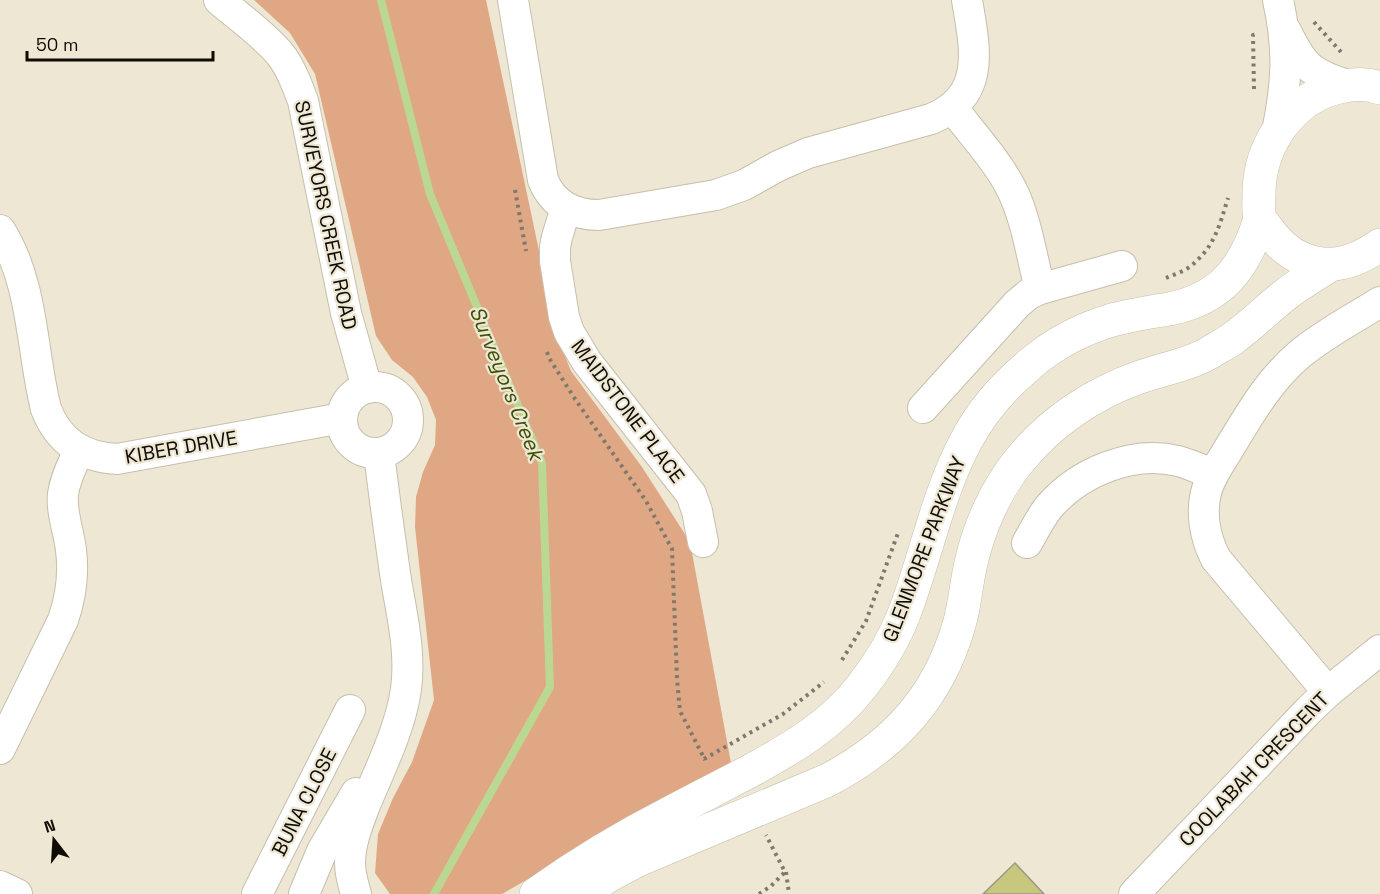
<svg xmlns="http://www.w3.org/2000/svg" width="1380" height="894" font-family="'Space Grotesk',sans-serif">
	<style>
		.green { fill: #e0a784 }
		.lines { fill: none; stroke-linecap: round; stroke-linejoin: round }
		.stream { stroke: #bbd893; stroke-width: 8 }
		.building { fill: #c7c87d; stroke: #999986; stroke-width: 1.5 }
		.minor-casing { stroke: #c6bfac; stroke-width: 32 }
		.major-casing { stroke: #c6bfac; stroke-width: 34 }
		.path { stroke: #7e796d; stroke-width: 4; stroke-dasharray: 3 4.5; stroke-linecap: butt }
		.minor { stroke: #fff; stroke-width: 30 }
		.major { stroke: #fff; stroke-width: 33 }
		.labels { text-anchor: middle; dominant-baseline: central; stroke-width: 4.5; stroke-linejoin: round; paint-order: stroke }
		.street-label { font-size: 20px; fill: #0f0c06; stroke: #eee7d4 }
		.water-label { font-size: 21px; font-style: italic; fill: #395103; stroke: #eee7d4 }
	</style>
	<rect width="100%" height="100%" fill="#eee7d4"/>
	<!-- green -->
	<path class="green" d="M254 0H486L557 336 571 371 642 467 690 542 731 763 502 894H390L375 873 378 834 393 798 412 762 434 700 415 527 416 497 423 472 435 445 436 420 427 397 413 377 392 360 376 336 315 74 290 33Z"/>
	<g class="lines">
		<!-- stream -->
		<path class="stream" d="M381 0 430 194 542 463 550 687 434 894"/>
	</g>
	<!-- building -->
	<path class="building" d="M1015 863 1044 894H983Z"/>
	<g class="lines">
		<!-- minor casing -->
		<g class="minor-casing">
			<g id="minor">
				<path d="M219 0C239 17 263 34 280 54 291 68 297 85 303 101L346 313 367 388"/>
				<path d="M513 0 543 180C553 205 574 215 599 215L716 195 744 185 778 166 808 153 931 119C987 96 975 48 967 0"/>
				<path d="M1286 31C1303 66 1310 73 1347 85"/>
				<path d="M952 107C972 134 997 160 1012 190 1026 218 1032 258 1040 289"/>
				<path d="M1277 132C1287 83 1289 50 1278 0"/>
				<path d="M566 208 557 237 555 247V261L564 317 569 332 587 362 691 494 697 511 703 542"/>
				<path d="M0 230C34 284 31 349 46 409 59 442 82 457 117 459L342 418"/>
				<circle cx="375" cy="420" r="33"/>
				<path d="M923 408 1017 304 1029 294 1040 289 1122 266"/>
				<path d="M1027 543C1034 531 1040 518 1049 507 1079 472 1132 450 1178 461 1190 464 1202 470 1213 474"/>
				<path d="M1328 692 1216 559C1205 538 1200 512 1207 489 1212 473 1223 459 1231 445 1251 412 1270 379 1300 354 1324 334 1353 319 1380 302"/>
				<path d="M0 749 63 620C71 597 74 574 71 550 69 532 61 512 63 494 65 478 73 464 79 450"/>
				<path d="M0 886 17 894"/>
				<path d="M257 894 350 710"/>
				<path d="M304 894 322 851 356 793"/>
				<path d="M356 894C353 884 350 873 350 863 350 843 358 824 365 805 380 769 401 727 406 689 411 652 402 616 396 580 390 538 384 495 379 453"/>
				<path d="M1134 894 1309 710 1328 692 1380 650"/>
			</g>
		</g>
		<!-- major casing -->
		<g class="major-casing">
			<g id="major">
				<path d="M1380 88C1367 83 1353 84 1339 87 1292 98 1260 144 1259 192 1259 199 1258 213 1260 219 1261 222 1264 224 1266 227 1276 241 1287 253 1303 259 1331 271 1357 261 1380 245"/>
				<path d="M536 894C577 865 621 838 666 815 694 800 722 786 750 771 792 748 832 725 862 686 879 664 894 640 904 614 926 557 937 495 966 441 981 412 1004 386 1029 365 1053 344 1082 329 1112 320 1131 315 1150 312 1169 309 1221 299 1245 268 1260 219"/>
				<path d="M581 894 608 876 638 860 828 780C894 745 938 698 959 625 965 605 966 584 971 563 979 527 996 489 1019 461 1050 422 1094 393 1140 377 1163 369 1188 365 1209 353 1217 348 1225 344 1232 339 1251 326 1267 309 1285 295 1299 284 1315 275 1330 265"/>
			</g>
		</g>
		<!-- path -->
		<g class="path">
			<path d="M1314 22 1341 52"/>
			<path d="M1254 89 1253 35 1258 34"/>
			<path d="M515 190 526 251"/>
			<path d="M1166 278C1173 275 1182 272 1188 268 1214 249 1219 227 1228 198"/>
			<path d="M547 352 549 358 575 399 646 501 672 549 677 679 680 711 705 760"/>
			<path d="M842 660 866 621 898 533"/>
			<path d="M704 759 783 714 824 682"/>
			<path d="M786 872 789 894"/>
			<path d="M759 894 771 886 785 872 766 835"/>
		</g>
		<!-- minor -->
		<use href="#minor" class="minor"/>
		<!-- major -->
		<use href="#major" class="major"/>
	</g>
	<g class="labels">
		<!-- street labels -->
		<g class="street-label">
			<text transform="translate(326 215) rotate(78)">SURVEYORS CREEK ROAD</text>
			<text transform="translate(628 411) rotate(53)">MAIDSTONE PLACE</text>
			<text transform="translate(181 447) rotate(-10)">KIBER DRIVE</text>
			<text transform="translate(924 549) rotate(-69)">GLENMORE PARKWAY</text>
			<text transform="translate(1254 769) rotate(-46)">COOLABAH CRESCENT</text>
			<text transform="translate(304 802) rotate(-63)">BUNA CLOSE</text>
		</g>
		<!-- water labels -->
		<g class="water-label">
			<text transform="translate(507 383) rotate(68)">Surveyors Creek</text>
		</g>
	</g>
	<!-- north arrow -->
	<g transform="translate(54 840) rotate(343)" stroke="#eee7d4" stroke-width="4.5" paint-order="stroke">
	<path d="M0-4.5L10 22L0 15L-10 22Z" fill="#0f0c06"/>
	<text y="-9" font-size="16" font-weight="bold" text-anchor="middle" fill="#0f0c06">N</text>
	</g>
	<!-- scale -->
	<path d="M27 51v9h186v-9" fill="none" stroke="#0f0c06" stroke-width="3"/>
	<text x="36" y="51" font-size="18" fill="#0f0c06" stroke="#eee7d4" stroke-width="4.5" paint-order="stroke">50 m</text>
</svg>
